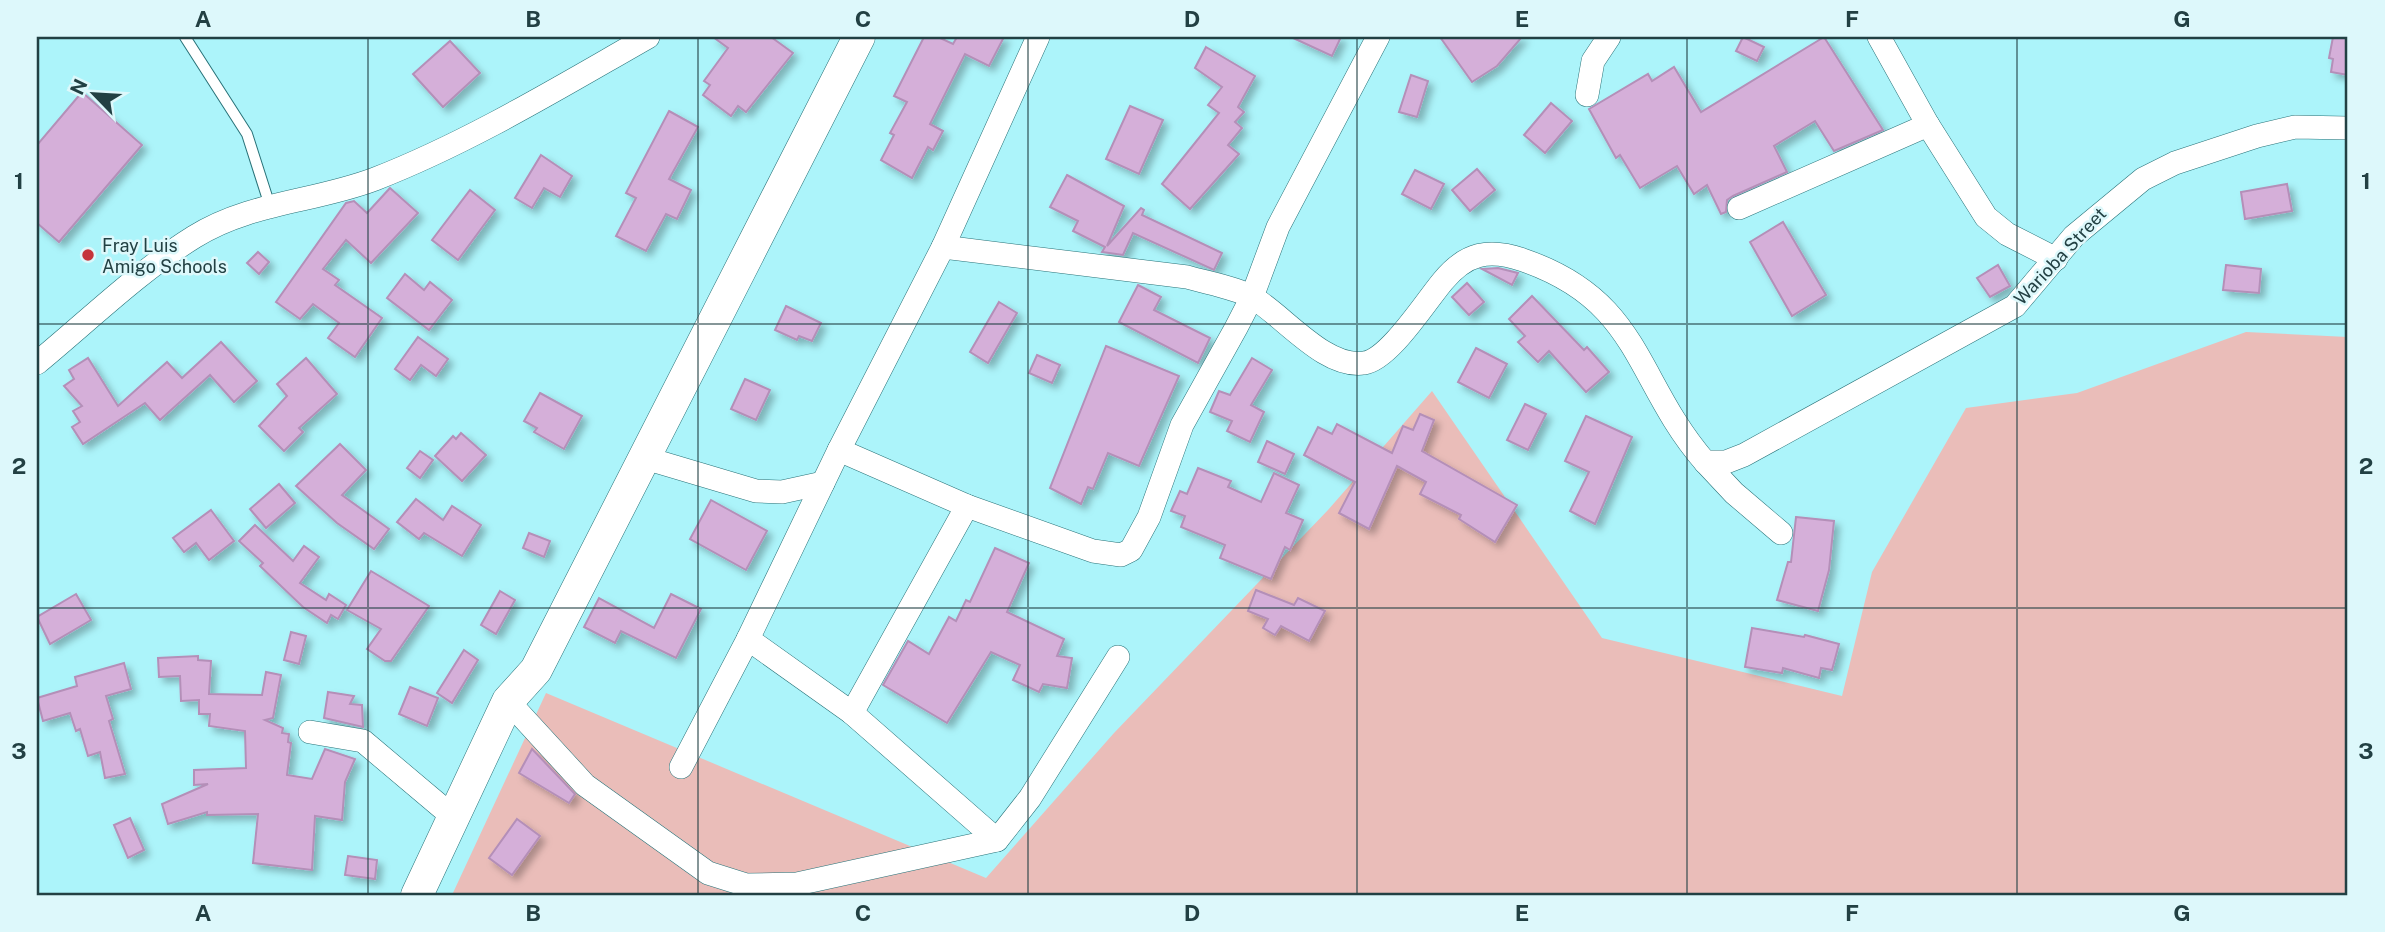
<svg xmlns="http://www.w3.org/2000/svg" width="2385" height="932" font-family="'Public Sans',sans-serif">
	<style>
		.green { fill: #eabdb9 }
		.building { fill: #d5afd9; stroke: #b48fb8; stroke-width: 2; filter: url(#shadow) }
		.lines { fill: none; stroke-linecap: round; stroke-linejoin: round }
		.lane-casing { stroke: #287278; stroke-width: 12 }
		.street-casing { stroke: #287278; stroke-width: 24 }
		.secondary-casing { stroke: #287278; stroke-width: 33 }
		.lane { stroke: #fff; stroke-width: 10 }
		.street { stroke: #fff; stroke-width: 23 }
		.secondary { stroke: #fff; stroke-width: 32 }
		.grid { fill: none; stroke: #224043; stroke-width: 2; stroke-opacity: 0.55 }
		.poi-dot { fill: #c5353b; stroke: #ddf8fb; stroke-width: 2.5 }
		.labels { text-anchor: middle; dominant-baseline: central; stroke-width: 5; stroke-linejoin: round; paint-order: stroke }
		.poi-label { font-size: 18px; fill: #224043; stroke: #ddf8fb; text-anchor: start }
		.street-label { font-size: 18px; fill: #224043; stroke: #ddf8fb }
		.neatline { fill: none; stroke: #224043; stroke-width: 2.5 }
		.grid-label { font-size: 23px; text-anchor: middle; font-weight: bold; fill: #224043 }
	</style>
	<defs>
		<filter id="shadow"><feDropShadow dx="5" dy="5" stdDeviation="3.5" flood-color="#0004"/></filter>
	</defs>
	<rect width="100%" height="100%" fill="#acf4fa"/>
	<!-- green -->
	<path class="green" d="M2246 332 2348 337V895H452L546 693 986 878 1114 733 1328 510 1432 391 1602 638 1842 696 1872 572 1966 408 2077 393Z"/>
	<!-- building -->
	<g class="building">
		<path d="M713 37H771L793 53 746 112 738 106 731 116 703 95 710 85 704 81 728 48Z"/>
		<path d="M924 37H938L953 44 957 37H1004L989 66 965 54 930 124 943 131 933 150 928 147 912 178 881 160 894 135 890 133 907 102 894 96Z"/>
		<path d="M1291 37H1341L1332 56Z"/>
		<path d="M1440 37H1522L1497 66 1472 82Z"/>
		<path d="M1743 37 1764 47 1757 61 1736 51Z"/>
		<path d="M1824 37 1883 130 1834 151 1815 121 1774 146 1787 172 1733 196 1727 200 1726 212 1721 214 1707 185 1694 194 1677 166 1640 188 1620 155 1616 158 1589 109 1648 74 1652 81 1674 67 1701 112Z"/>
		<path d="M2333 37H2348V75L2331 72 2333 59 2329 58Z"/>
		<path d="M450 41 480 73 443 107 413 74Z"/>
		<path d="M1206 47 1255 76 1238 107 1244 112 1235 122 1242 128 1228 145 1239 154 1190 209 1162 184 1219 113 1208 105 1222 87 1195 68Z"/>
		<path d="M1411 75 1428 81 1417 117 1399 112Z"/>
		<path d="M82 92 142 145 59 242 37 223V145Z"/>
		<path d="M1551 103 1572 121 1545 153 1524 135Z"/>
		<path d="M1130 106 1163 120 1139 174 1106 159Z"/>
		<path d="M669 111 698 127 669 179 691 190 677 219 666 214 646 251 616 236 636 198 626 193Z"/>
		<path d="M541 155 572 176 560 197 544 188 532 208 515 198Z"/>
		<path d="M1477 169 1495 190 1470 211 1452 190Z"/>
		<path d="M1415 170 1444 184 1431 209 1402 194Z"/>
		<path d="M1067 175 1124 206 1107 246 1141 208 1144 210 1142 215 1222 253 1214 270 1133 233 1123 255 1102 252 1105 247 1073 231 1078 221 1050 207Z"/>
		<path d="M2287 184 2292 211 2245 219 2241 192Z"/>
		<path d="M390 188 418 213 371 263 346 240 323 269 339 280 335 285 382 318 355 357 328 338 339 323 313 304 300 319 276 302 346 203 354 201 367 213Z"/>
		<path d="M470 190 495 210 458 260 432 240Z"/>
		<path d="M1783 222 1826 295 1792 316 1750 242Z"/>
		<path d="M258 252 269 262 259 274 247 263Z"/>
		<path d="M1998 265 2010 286 1990 297 1977 278Z"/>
		<path d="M2226 265 2261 269 2259 293 2223 290Z"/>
		<path d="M1498 268 1518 273 1512 285 1482 269Z"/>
		<path d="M405 274 424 290 430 282 452 300 429 330 387 298Z"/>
		<path d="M1467 283 1484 302 1469 315 1452 297Z"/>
		<path d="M1138 285 1161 297 1154 310 1210 338 1198 363 1119 322Z"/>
		<path d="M1532 296 1584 350 1587 347 1609 372 1586 392 1549 351 1538 362 1518 342 1525 336 1509 319Z"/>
		<path d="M999 302 1017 313 988 363 970 352Z"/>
		<path d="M786 306 821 323 812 341 799 336 797 340 775 330Z"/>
		<path d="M418 337 448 359 436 376 421 365 410 380 395 369Z"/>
		<path d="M221 342 257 381 234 402 210 375 160 420 145 403 83 444 72 427 80 422 73 411 82 406 64 386 74 379 69 370 88 358 118 406 167 362 182 378Z"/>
		<path d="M1106 346 1179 376 1139 466 1108 453 1093 489 1088 487 1081 504 1050 488Z"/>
		<path d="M1476 348 1507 364 1489 398 1458 382Z"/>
		<path d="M1037 355 1060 365 1052 383 1029 373Z"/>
		<path d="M306 358 337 394 299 428 303 432 284 451 259 426 287 396 277 384Z"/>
		<path d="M1252 358 1272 370 1251 405 1264 412 1250 442 1227 431 1232 421 1210 412 1219 391 1230 395Z"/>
		<path d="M745 379 770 390 756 420 731 409Z"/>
		<path d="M540 393 582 416 564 449 534 432 537 428 524 421Z"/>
		<path d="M1525 404 1546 414 1528 450 1507 440Z"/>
		<path d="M1420 414 1434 420 1422 451 1517 505 1495 542 1459 519 1461 515 1420 494 1426 482 1397 466 1369 529 1339 513 1355 482 1304 455 1318 427 1332 434 1337 424 1392 453 1403 426 1413 430Z"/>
		<path d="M1586 416 1632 437 1595 524 1570 511 1589 472 1565 461Z"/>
		<path d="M461 433 486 455 462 481 435 456 453 436 456 439Z"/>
		<path d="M1267 441 1294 454 1285 474 1258 462Z"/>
		<path d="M340 444 366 470 342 495 389 529 374 549 337 523 296 486Z"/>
		<path d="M420 451 433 460 420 478 407 468Z"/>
		<path d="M1198 468 1231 481 1228 487 1261 502 1274 473 1299 485 1286 513 1303 520 1290 550 1285 547 1271 579 1220 558 1225 545 1181 527 1185 516 1171 511 1180 491 1187 494Z"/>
		<path d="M279 484 295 503 266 528 250 509Z"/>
		<path d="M416 499 443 520 452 506 481 525 462 556 424 533 419 539 397 522Z"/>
		<path d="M711 500 767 531 746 570 690 539Z"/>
		<path d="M211 510 234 541 209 560 196 543 184 552 173 538Z"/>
		<path d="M1796 517 1834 521 1829 570 1818 611 1777 600 1788 562H1791Z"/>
		<path d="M255 525 293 561 304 546 319 557 300 583 326 600 329 594 346 605 338 619 331 615 327 623 303 607 260 566 263 563 239 541Z"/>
		<path d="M529 533 550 541 544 557 523 548Z"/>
		<path d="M995 548 1029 563 1007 612 1064 639 1057 656 1072 658 1067 688 1043 684 1039 692 1013 680 1020 665 991 652 947 723 883 685 908 641 929 654 949 617 956 621 966 600 970 602Z"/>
		<path d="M371 571 429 606 391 661H385L367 649 381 629 347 610Z"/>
		<path d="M1256 590 1294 605 1298 598 1325 611 1309 641 1281 626 1275 635 1263 628 1268 619 1248 611Z"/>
		<path d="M500 591 515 600 496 634 481 625Z"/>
		<path d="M76 594 91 620 50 644 37 617Z"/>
		<path d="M671 594 701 609 676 658 621 631 615 643 584 627 599 598 654 628Z"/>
		<path d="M1752 628 1804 637 1805 635 1839 644 1832 670 1821 668 1819 678 1783 668 1782 673 1745 667Z"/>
		<path d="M291 632 306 636 299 664 284 660Z"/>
		<path d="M464 650 478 660 452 703 437 693Z"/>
		<path d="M198 656V660L211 661 209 694 262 695 266 672 281 675 273 718 265 720 283 728 282 733 289 734 288 742 291 743 287 775 312 779 325 749 355 759 345 782 342 820 315 816 312 870 253 863 258 814 207 815V812L168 824 162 804 208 784 194 785V770L246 768 245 731 209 726 210 714H199V700L181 701 180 676 159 677 158 658Z"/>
		<path d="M124 663 131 689 106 696 113 719 109 721 125 774 105 778 100 752 88 756 80 729 76 731 70 713 43 721 37 698 77 686 75 677Z"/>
		<path d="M410 687 438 698 427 726 399 714Z"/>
		<path d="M328 692 354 696 350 704 362 705 363 727 324 718Z"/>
		<path d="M532 749 575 794 569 803 519 773Z"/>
		<path d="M130 818 144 850 128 858 114 825Z"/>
		<path d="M517 819 540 836 512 875 489 858Z"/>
		<path d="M348 856 377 860 375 879 345 875Z"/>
	</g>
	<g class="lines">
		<!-- lane casing -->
		<g class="lane-casing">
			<path id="lane" d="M185 37 247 134 270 206"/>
		</g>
		<!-- street casing -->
		<g class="street-casing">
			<g id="street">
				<path d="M1879 37 1928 125 1986 217 2007 234 2056 259"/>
				<path d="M1587 95 1593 61 1609 37"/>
				<path d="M1739 208 1928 125"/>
				<path d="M943 247 1187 277C1207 283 1234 287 1252 297 1284 316 1325 369 1364 363 1389 360 1426 301 1443 281 1466 253 1489 248 1523 260 1642 301 1634 380 1705 462H1726L1744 455 2015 306 2074 236 2143 179 2175 163 2257 136 2295 127 2348 128"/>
				<path d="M37 363C88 321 138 272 194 237 250 202 315 202 375 179 470 142 560 87 648 37"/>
				<path d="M839 450 967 506 1093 551 1121 555 1131 550 1149 517 1182 425 1236 328 1252 297 1278 227 1378 37"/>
				<path d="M645 458 756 491 782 492 823 483"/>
				<path d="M1705 462 1734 493 1781 533"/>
				<path d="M748 639 852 713 997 840"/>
				<path d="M508 701 585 785 708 873 746 885 797 884 997 840 1030 798 1118 657"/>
				<path d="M852 713 967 506"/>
				<path d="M310 732 363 741 452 816"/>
				<path d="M681 767 748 639 839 450 943 247 1038 37"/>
			</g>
		</g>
		<!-- secondary casing -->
		<g class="secondary-casing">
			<path id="secondary" d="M417 895 508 701 536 670 859 37"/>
		</g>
		<!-- lane -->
		<use href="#lane" class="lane"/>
		<!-- street -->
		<use href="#street" class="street"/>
		<!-- secondary -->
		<use href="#secondary" class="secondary"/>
	</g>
	<!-- grid -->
	<path class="grid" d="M368 37V895M698 37V895M1028 37V895M1357 37V895M1687 37V895M2017 37V895M37 324H2348M37 608H2348"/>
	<!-- markers -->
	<circle class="poi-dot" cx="88" cy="255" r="7"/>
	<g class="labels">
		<!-- poi labels -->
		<g class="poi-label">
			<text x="102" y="245">Fray Luis<tspan x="102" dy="21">Amigo Schools</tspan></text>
		</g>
		<!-- street labels -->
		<g class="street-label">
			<text transform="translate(2060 256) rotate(-47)">Warioba Street</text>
		</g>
	</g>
	<!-- border -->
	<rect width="2385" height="932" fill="none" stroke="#ddf8fb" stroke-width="77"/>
	<!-- north arrow -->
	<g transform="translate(94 94) rotate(295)" stroke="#ddf8fb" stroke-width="5" paint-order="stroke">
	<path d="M0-5L12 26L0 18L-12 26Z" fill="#224043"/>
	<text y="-10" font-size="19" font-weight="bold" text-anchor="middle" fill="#224043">N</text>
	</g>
	<rect x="38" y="38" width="2308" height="856" class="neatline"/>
	<g class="grid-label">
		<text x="203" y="27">A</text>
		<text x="533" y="27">B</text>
		<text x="863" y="27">C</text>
		<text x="1192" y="27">D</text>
		<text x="1522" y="27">E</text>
		<text x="1852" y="27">F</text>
		<text x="2182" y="27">G</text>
		<text x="19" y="189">1</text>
		<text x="2366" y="189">1</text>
		<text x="19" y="474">2</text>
		<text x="2366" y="474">2</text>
		<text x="19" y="759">3</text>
		<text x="2366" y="759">3</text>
		<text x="203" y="921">A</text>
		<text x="533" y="921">B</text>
		<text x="863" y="921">C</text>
		<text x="1192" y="921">D</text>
		<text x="1522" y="921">E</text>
		<text x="1852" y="921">F</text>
		<text x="2182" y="921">G</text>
	</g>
</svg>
